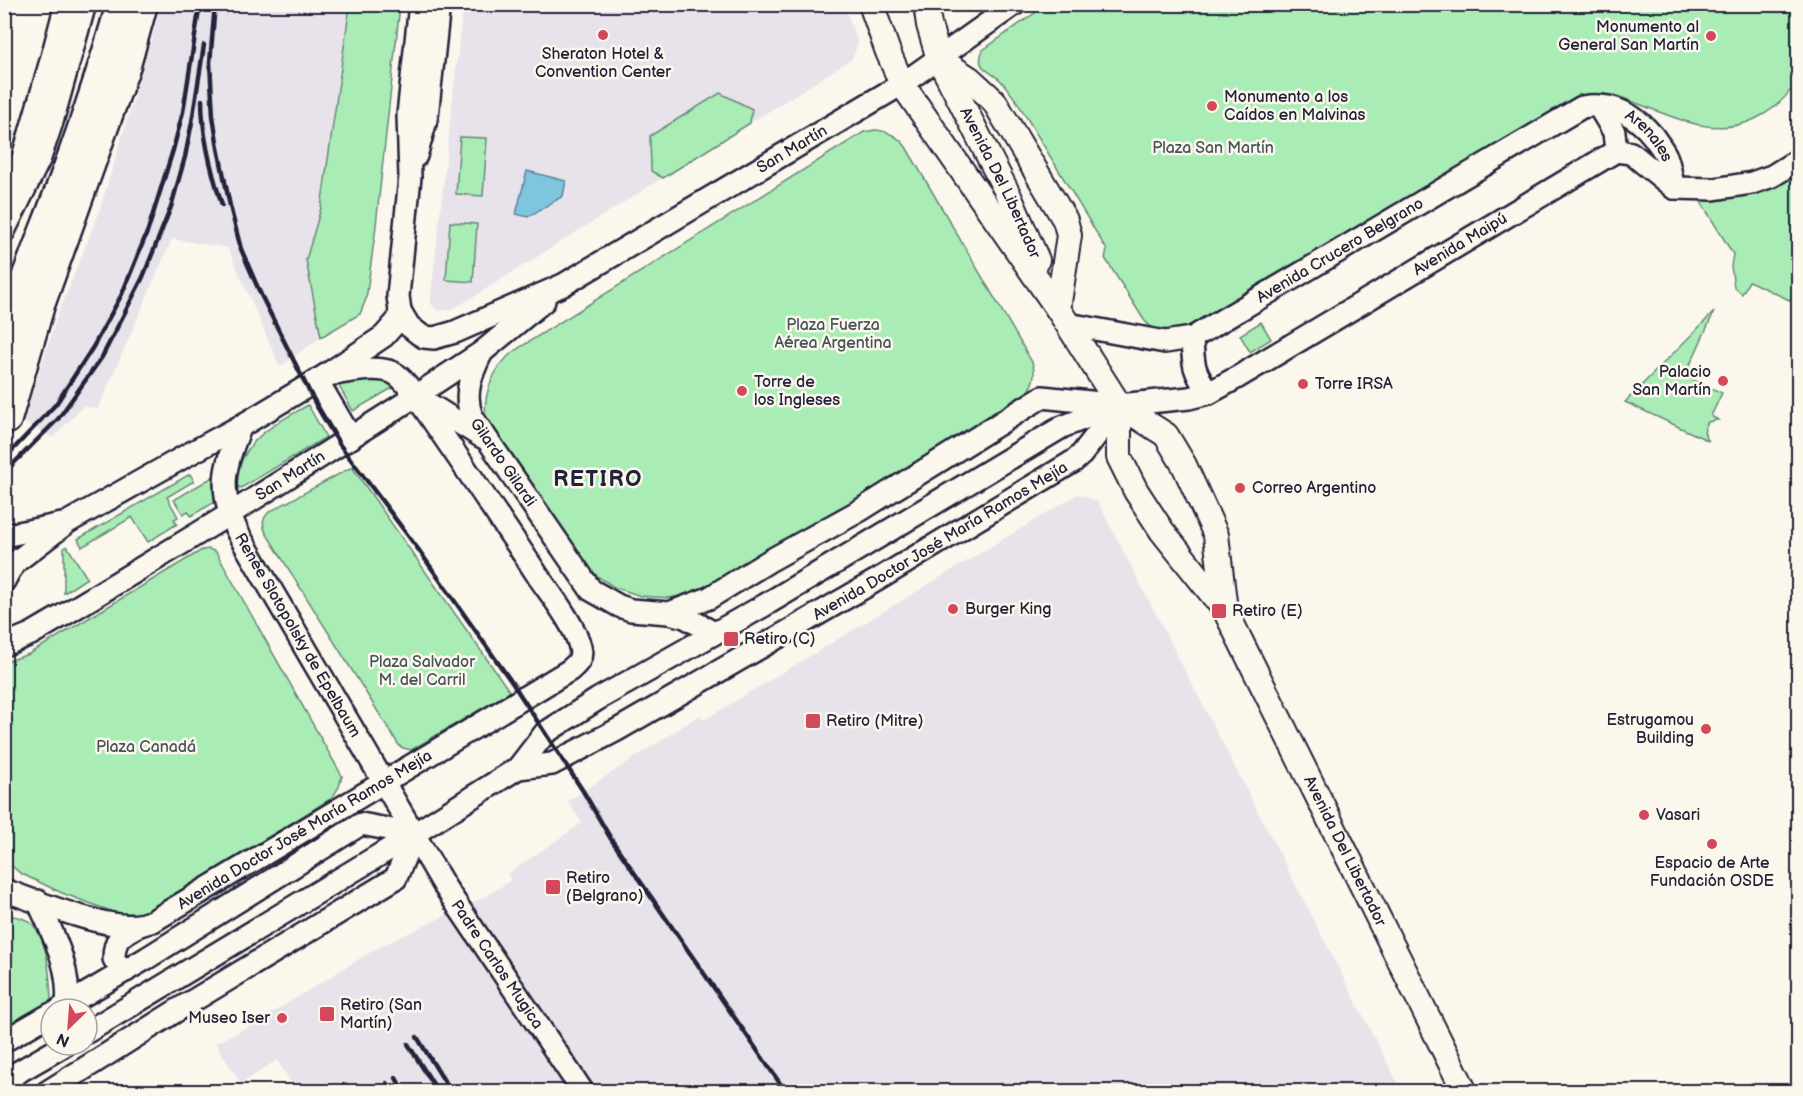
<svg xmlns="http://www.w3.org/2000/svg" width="1803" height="1096" font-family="'Balsamiq Sans',sans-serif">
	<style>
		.built { fill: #e8e3ea }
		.green { fill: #aaecb6; stroke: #668778; stroke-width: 1.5 }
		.water { fill: #7dc6dd; stroke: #59849c; stroke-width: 1.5 }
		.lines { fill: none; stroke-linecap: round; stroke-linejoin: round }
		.secondary-casing { stroke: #22223b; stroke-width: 26 }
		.primary-casing { stroke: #22223b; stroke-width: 28 }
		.highway-casing { stroke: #22223b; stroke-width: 33 }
		.secondary { stroke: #fbf7ec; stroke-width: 21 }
		.primary { stroke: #fbf7ec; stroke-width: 24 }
		.highway { stroke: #fbf7ec; stroke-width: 28 }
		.rail { stroke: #22223b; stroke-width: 4.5 }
		.poi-dot { fill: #d1495b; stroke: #fbf7ec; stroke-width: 2 }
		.labels { text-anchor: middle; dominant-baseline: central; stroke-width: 5; stroke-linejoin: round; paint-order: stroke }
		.poi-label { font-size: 16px; fill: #22223b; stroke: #fbf7ec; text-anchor: start }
		.street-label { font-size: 16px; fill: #22223b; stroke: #fbf7ec }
		.park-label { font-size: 16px; fill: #44545a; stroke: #fbf7ec }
		.district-label { font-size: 22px; font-weight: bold; letter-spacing: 1.5px; fill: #22223b; stroke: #fbf7ec }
	</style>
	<rect width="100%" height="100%" fill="#fbf7ec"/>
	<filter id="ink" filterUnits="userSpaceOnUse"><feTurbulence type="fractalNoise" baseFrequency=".0167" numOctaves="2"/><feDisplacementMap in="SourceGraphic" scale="12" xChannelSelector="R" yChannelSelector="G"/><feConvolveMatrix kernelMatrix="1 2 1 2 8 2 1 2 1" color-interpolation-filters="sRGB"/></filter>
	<g filter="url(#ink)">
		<!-- built -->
		<g class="built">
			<path d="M161 5H350L321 208 306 260 321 337 280 367 228 248 172 239 98 409 83 406 53 438 23 422 57 317 98 215 150 45Z"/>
			<path d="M463 5H844L858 43 852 59 462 304 449 310 439 311 434 308 431 303V296Z"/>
			<path d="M1078 494 1098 502 1402 1091 297 1092 277 1060 241 1084 215 1043 254 1024 377 948 487 896 511 880 507 874 582 823 568 801 700 715 704 720Z"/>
		</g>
		<!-- green -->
		<g class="green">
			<path d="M350 5H400L375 234 366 299 360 314 321 337 306 260 321 208Z"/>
			<path d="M1046 5H1798V79C1788 97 1774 110 1755 119 1707 142 1660 109 1614 95L1604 94 1582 97 1190 333C1172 332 1157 336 1144 320L1105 258 1107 250 1016 100C1011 94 1006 86 1000 80 990 70 974 69 983 50Z"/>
			<path d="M720 93 752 109 750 123 663 178 651 171 650 136Z"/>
			<path d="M875 130C888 131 898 136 906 147L1032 362C1038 379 1030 389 1020 402L701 591 670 598 641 596 614 587 597 576 585 566 486 422C482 395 493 368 514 351L864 132Z"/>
			<path d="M460 137 487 138 483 196 456 194Z"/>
			<path d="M1798 173V304L1749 281 1742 294 1734 287 1731 266 1733 254 1701 202 1712 197 1754 193Z"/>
			<path d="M450 222 477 224 473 282 446 280Z"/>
			<path d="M1714 312 1685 376 1722 393 1711 416 1718 420 1708 422C1703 429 1703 435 1709 441L1625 402Z"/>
			<path d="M1261 322 1271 339 1250 352 1240 335Z"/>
			<path d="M358 375 385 378 394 387 353 411 339 386Z"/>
			<path d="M308 405 326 437 241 488 236 486C236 479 237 474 239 467 251 434 279 422 308 405Z"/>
			<path d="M352 467 510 692 411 750 400 747 266 533C262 524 262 519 269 512Z"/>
			<path d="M190 474 194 481 167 497 178 517 174 519 177 524 148 542 132 517 82 547 78 539Z"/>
			<path d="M216 475 218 500 191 516 188 511 183 514 174 500Z"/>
			<path d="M67 546 87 578 64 593V548Z"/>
			<path d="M209 549 216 552 342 776 339 787 332 798 149 910 138 914 116 913 62 893 20 873 5 860V662L29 654 202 550Z"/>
			<path d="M4 914C13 916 25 917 31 923 48 938 50 978 51 999L42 1009 4 1030Z"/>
		</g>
		<!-- water -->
		<path class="water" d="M527 171 566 181 563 196 528 217 516 214Z"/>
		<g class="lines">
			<!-- secondary casing -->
			<g class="secondary-casing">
				<g id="secondary">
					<path d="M1599 107 1614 132 1616 151"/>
					<path d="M416 156 427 117 439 4"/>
					<path d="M13 192 52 57 66 4"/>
					<path d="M4 231 40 158 52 122 85 4"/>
					<path id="s1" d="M400 311 409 326 419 334 424 337 434 338 455 332 563 285 902 84 1015 4"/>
					<path id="s2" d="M1068 324 1165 342 1192 338 1582 107C1611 102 1635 114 1653 136 1657 142 1663 149 1666 156 1670 165 1671 178 1674 188"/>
					<path d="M1192 338C1193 364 1193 371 1209 393"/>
					<path id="s3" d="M482 352C471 374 463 394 472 417L591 590 619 606 631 610 669 613 685 617 714 633"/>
					<path d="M317 380 351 438"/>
					<path d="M424 401 482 437"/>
					<path id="s4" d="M241 426C223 467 218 492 238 533L445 887 583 1092"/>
					<path d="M4 536 62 524"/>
					<path d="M4 581 10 570 17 561 68 522 189 454 241 426 326 375 384 336 398 320 400 311 398 296 410 177 408 115 420 4"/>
					<path id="s5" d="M669 613 709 598 769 561 859 511 1042 397 1119 405 1189 398 1209 393 1238 377 1616 151 1631 153 1674 188 1714 189 1752 183 1772 176 1798 160"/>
					<path id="s6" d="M4 645 31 634 72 610 230 514 397 408 482 352 544 301"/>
					<path id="s7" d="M518 768 552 764 617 730 877 580 1074 461 1081 455 1119 406"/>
					<path id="s8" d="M4 890C38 902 106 930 140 925 144 924 149 922 153 921L570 670C578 663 583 658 580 647 575 625 551 595 538 576 498 515 457 456 416 396 410 389 404 380 397 375 381 363 345 373 326 375"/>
					<path d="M38 901C53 935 71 967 67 1005"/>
					<path d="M126 971 119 966 114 959C114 937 122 935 139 925"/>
					<path d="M60 1009 147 958 361 824 414 834"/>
					<path d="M87 1032 414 834 518 768 545 733 598 699 765 605 1062 427 1116 406"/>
					<path d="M4 1041 51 1014"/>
					<path d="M4 1083 20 1071 65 1045"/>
					<path d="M47 1092 176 1011 396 878 414 834"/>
				</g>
			</g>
			<!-- primary casing -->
			<g class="primary-casing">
				<g id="primary">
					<path d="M871 4 888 52 902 84 1058 309 1119 405 1166 435 1184 465 1216 535 1225 610"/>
					<path id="s9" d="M926 4 929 25 939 59 1009 196 1037 260"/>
					<path d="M939 59 970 79 994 101 1065 220 1069 235 1058 309"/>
					<path id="s10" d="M1119 405V457L1136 491 1162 531 1225 610 1465 1092"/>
				</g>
			</g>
			<!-- highway casing -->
			<g class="highway-casing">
				<g id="highway">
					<path d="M4 340C22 284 45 230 65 176 86 119 105 62 121 4"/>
					<path d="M7 419 40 305 126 65 143 4"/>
				</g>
			</g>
			<!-- secondary -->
			<use href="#secondary" class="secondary"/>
			<!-- primary -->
			<use href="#primary" class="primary"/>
			<!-- highway -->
			<use href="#highway" class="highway"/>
			<!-- rail -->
			<g class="rail">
				<path d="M215 4 210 63 213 116 218 148 230 206 241 249 261 295 316 405 340 445 418 549 513 684 583 791 611 839 786 1092"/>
				<path d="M202 100C202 136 211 171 222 205"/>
				<path d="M4 459 56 404 93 347 122 294 148 230 173 150 183 112 200 4"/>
				<path d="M4 473 58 419 102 357 143 277 171 207 185 157 192 122 204 45"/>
				<path d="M417 1037 451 1092"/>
				<path d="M408 1044 438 1092"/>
				<path d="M396 1078 404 1092"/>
				<path d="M387 1083 392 1092"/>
			</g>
		</g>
	</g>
	<!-- markers -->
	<g class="poi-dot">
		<circle cx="603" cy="35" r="6"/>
		<circle cx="1711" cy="36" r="6"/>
		<circle cx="1212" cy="106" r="6"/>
		<circle cx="1723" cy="381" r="6"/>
		<circle cx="1303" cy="384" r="6"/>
		<circle cx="742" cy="391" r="6"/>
		<circle cx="1240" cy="488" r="6"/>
		<circle cx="953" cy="609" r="6"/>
		<rect x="1211" y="603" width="16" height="16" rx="3"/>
		<rect x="723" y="631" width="16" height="16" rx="3"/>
		<rect x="805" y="713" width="16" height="16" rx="3"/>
		<circle cx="1706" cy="729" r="6"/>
		<circle cx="1644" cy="815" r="6"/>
		<circle cx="1712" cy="844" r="6"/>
		<rect x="545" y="879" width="16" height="16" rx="3"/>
		<rect x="319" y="1006" width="16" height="16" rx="3"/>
		<circle cx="282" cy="1018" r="6"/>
	</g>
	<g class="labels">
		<!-- poi labels -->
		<g class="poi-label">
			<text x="1699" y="27" text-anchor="end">Monumento al<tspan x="1699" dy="18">General San Martín</tspan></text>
			<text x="603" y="54" text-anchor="middle">Sheraton Hotel &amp;<tspan x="603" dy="18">Convention Center</tspan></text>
			<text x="1224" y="97">Monumento a los<tspan x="1224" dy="18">Caídos en Malvinas</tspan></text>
			<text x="1711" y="372" text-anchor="end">Palacio<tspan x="1711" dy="18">San Martín</tspan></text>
			<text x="754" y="382">Torre de<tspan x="754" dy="18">los Ingleses</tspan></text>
			<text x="1315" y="384">Torre IRSA</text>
			<text x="1252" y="488">Correo Argentino</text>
			<text x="965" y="609">Burger King</text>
			<text x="1232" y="611">Retiro (E)</text>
			<text x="744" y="639">Retiro (C)</text>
			<text x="1694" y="720" text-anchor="end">Estrugamou<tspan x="1694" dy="18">Building</tspan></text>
			<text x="826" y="721">Retiro (Mitre)</text>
			<text x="1656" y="815">Vasari</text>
			<text x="1712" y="863" text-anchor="middle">Espacio de Arte<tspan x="1712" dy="18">Fundación OSDE</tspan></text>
			<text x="566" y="878">Retiro<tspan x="566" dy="18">(Belgrano)</tspan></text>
			<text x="340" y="1005">Retiro (San<tspan x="340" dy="18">Martín)</tspan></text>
			<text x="270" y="1018" text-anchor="end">Museo Iser</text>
		</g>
		<!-- street labels -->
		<g class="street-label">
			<text stroke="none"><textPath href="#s2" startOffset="657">Arenales</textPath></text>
			<text stroke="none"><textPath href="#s1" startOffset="452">San Martín</textPath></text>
			<text stroke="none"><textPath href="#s9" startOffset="195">Avenida Del Libertador</textPath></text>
			<text stroke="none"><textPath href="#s5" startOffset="892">Avenida Maipú</textPath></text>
			<text stroke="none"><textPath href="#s2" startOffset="298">Avenida Crucero Belgrano</textPath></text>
			<text stroke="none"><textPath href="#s3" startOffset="123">Gilardo Gilardi</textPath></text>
			<text stroke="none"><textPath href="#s6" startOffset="333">San Martín</textPath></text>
			<text stroke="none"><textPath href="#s7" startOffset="482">Avenida Doctor José María Ramos Mejía</textPath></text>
			<text stroke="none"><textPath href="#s4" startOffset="230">Renée Slotopolsky de Epelbaum</textPath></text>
			<text stroke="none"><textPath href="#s8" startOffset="332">Avenida Doctor José María Ramos Mejía</textPath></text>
			<text stroke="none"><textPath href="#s10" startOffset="508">Avenida Del Libertador</textPath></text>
			<text stroke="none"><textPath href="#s4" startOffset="615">Padre Carlos Mugica</textPath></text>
		</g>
		<!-- park labels -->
		<g class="park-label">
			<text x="1213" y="148">Plaza San Martín</text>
			<text x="833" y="325">Plaza Fuerza<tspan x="833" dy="18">Aérea Argentina</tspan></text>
			<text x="422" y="662">Plaza Salvador<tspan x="422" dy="18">M. del Carril</tspan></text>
			<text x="146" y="747">Plaza Canadá</text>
		</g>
		<!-- district labels -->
		<g class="district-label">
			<text x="598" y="479">RETIRO</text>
		</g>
	</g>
	<!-- margin -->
	<rect width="1803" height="1096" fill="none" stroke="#fbf7ec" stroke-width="24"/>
	<rect x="12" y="12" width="1779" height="1072" fill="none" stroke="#22223b" stroke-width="2" filter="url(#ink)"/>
	<!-- north arrow -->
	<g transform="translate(69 1027) rotate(205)"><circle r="28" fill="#fbf7ec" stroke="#a4a2a5" stroke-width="1.5"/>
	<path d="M0-4.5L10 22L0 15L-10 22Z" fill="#d1495b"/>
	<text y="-9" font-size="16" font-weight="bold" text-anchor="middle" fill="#22223b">N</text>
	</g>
</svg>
